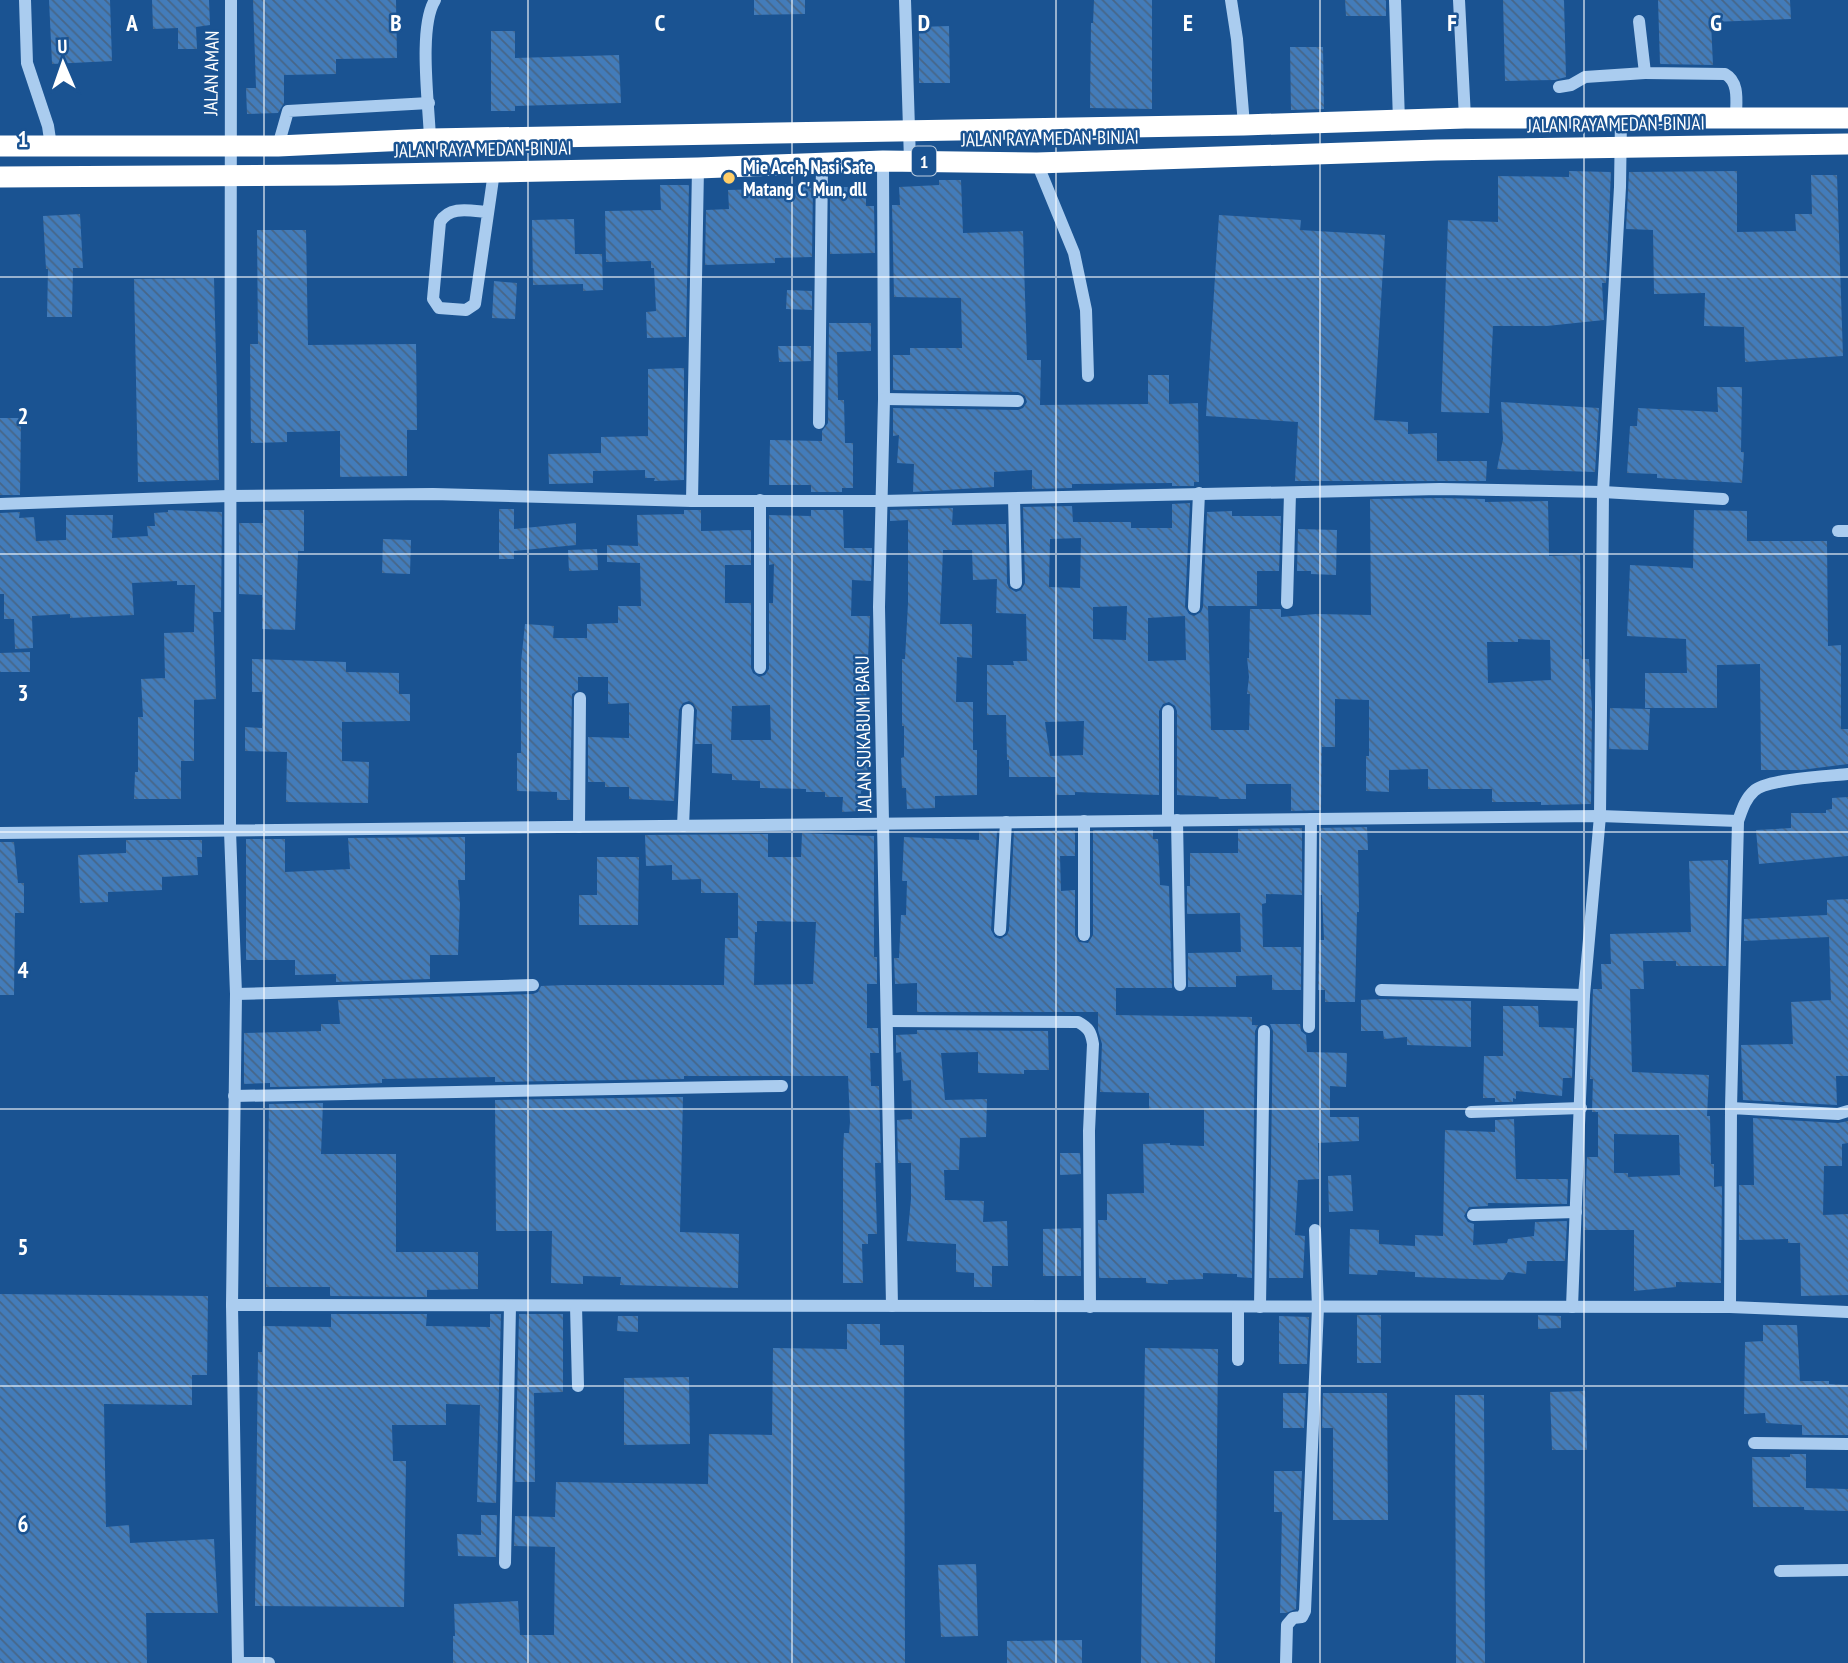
<svg xmlns="http://www.w3.org/2000/svg" width="1848" height="1663" font-family="'PT Sans Narrow',sans-serif">
	<style>
		.building { fill: url(#building-back-hatch); fill-rule: evenodd }
		.lines { fill: none; stroke-linecap: round; stroke-linejoin: round }
		.minor { stroke: #aaccef; stroke-width: 12 }
		.highway { stroke: #fff; stroke-width: 21 }
		.grid { fill: none; stroke: #fff; stroke-width: 2; stroke-opacity: 0.55 }
		.poi-dot { fill: #ffce68; stroke: #1a5392; stroke-width: 2.5 }
		.labels { text-anchor: middle; dominant-baseline: central; stroke-width: 5; stroke-linejoin: round; paint-order: stroke }
		.shield { fill: #1a5392; stroke: #bacbde; stroke-width: 2 }
		.shield-label { font-size: 18px; font-weight: bold; fill: #fff }
		.street-label { font-size: 19px; fill: #fff; stroke: #1a5392 }
		.poi-label { font-size: 19px; font-weight: bold; fill: #fff; stroke: #1a5392; text-anchor: start }
		.grid-label { font-size: 23px; text-anchor: middle; font-weight: bold; fill: #fff; stroke: #1a5392; stroke-width: 5; stroke-linejoin: round; paint-order: stroke }
	</style>
	<defs>
		<pattern id="building-back-hatch" width="6" height="6" patternUnits="userSpaceOnUse" patternTransform="scale(1.75)"><rect width="6" height="6" fill="#437cba"/><path d="M-1 5l2 2M0 0l6 6M5-1l2 2" fill="none" stroke="#476688"/></pattern>
	</defs>
	<rect width="100%" height="100%" fill="#1a5392"/>
	<!-- building -->
	<g class="building">
		<path d="M49 0H110L112 61 52 64Z"/>
		<path d="M152 0H209L210 25 196 27 197 49H178V28L153 29Z"/>
		<path d="M253 0H396L397 58 336 59V74L284 75V103L278 113 247 114 246 88H256Z"/>
		<path d="M754 0H805V14L754 15Z"/>
		<path d="M1094 0H1152V109L1090 108 1091 23H1093Z"/>
		<path d="M1345 0H1386V16H1346Z"/>
		<path d="M1503 0H1564L1566 77 1555 80 1505 81Z"/>
		<path d="M1658 0H1790L1791 19 1711 22 1713 65 1660 64Z"/>
		<path d="M949 26 950 83H919V27Z"/>
		<path d="M491 31H515V58L619 55 621 103 515 106V111H491Z"/>
		<path d="M1290 47H1323L1324 109 1291 110Z"/>
		<path d="M1569 171 1611 172 1606 283H1602L1604 320 1547 326H1493L1489 413 1441 412 1448 220 1498 222V176L1569 177Z"/>
		<path d="M1737 171V232L1796 231 1795 214H1812L1811 175H1837L1843 356 1745 362 1744 327 1704 326 1705 293 1654 294 1653 230 1626 229 1629 172Z"/>
		<path d="M939 180H961L963 233 1023 231 1027 360H1041L1040 405 1148 404V375H1169V404L1198 403 1199 482H1194V486H1172V483L1072 484V488L1032 489V470L994 472V487L913 492 914 464 897 463 899 435 893 436V408L1018 410 1023 408 1027 402 1025 396 1018 392 893 390V355H910V348H962L961 298 894 297 892 205H900L899 187 939 185Z"/>
		<path d="M788 184V186H813L812 257 775 258V263L705 265 706 210 729 209 728 190 766 189V185Z"/>
		<path d="M660 185H689L686 337 647 338 646 312 656 311 654 268H651V261L606 262 605 211 661 210Z"/>
		<path d="M830 187H866V206H874L875 253 830 254Z"/>
		<path d="M80 214 83 268H73L72 317H47L48 269H46L43 216Z"/>
		<path d="M1219 215 1301 220 1300 230 1385 235 1374 420 1408 422V434L1437 433V461H1487L1486 481H1295L1298 422 1206 416Z"/>
		<path d="M574 219 575 254H602L603 290 583 291V284L533 285 532 220Z"/>
		<path d="M257 230H306L308 345 416 344 417 430H407V476L340 477V431L287 432V442L251 443 250 344H258Z"/>
		<path d="M214 278 219 480 138 482 134 279Z"/>
		<path d="M494 281 517 283 515 319 492 318Z"/>
		<path d="M787 290 812 291V310L786 309Z"/>
		<path d="M829 323H871V351L837 352 838 400H844L845 443H853V488H842V492H811V485H769L770 440 822 441V431L828 423Z"/>
		<path d="M778 346H811V361L779 362Z"/>
		<path d="M684 368V480L654 481 655 478H645V470L593 471V483L549 484 548 454 601 453V437L648 436V369Z"/>
		<path d="M1717 387H1742L1741 452H1744L1742 483 1657 478V474L1627 473 1630 426H1637L1638 408 1718 412Z"/>
		<path d="M1501 402 1599 408 1595 472 1497 469 1503 439Z"/>
		<path d="M0 418H21L20 495H0Z"/>
		<path d="M1440 498 1485 499V502L1548 501 1549 556 1580 555 1582 659H1589L1592 708 1591 804 1541 805V802H1492V789H1428V769L1389 770V792L1366 791V756H1369V700L1335 699V747H1322L1321 810 1291 811V784H1246V799H1219L1218 797 1177 795V711L1175 706 1169 702 1163 704 1159 711V795L1075 792V795H1056V777H1009V760H1007L1006 715H987V665H1014L1013 661H1027L1026 614 996 613 997 579 973 580 972 550H943L940 624H972V658L957 657 956 702H973V750H977V795L935 796V808L907 809 906 788H902L901 758 904 757V726H902V659H905L908 603V520L890 521V510L953 508 952 525 1006 524 1007 583 1009 588 1016 592 1021 590 1025 583 1023 507 1072 506 1073 522H1131V528H1172V504L1190 503 1185 607 1189 614 1194 616 1201 612 1203 607 1207 512 1232 511V516H1281L1279 571H1257V606H1208L1211 730H1249L1250 694H1247L1249 677 1247 658H1249L1250 609H1281V617L1316 614 1371 615 1370 499ZM1081 538 1080 588 1049 587 1050 539ZM1127 606 1126 640 1093 639V607ZM1185 616 1186 660 1148 661V618ZM1518 639 1550 640 1551 680 1488 683 1487 642H1518ZM1084 721 1083 755 1050 756 1045 722Z"/>
		<path d="M499 509H514V529L576 523V545L514 551V559H499Z"/>
		<path d="M168 510 222 512 221 612H213L216 699 194 700V761H181V799H134L135 772H138V717H143L141 679 165 678 164 633 194 632 195 585H177V581L132 583 134 615 70 618V614L32 616 33 648 15 649 14 619H4V594H0V513L20 512 19 518 34 517 36 541 66 540V515H113L112 538 148 536 147 526H155L154 513 168 512Z"/>
		<path d="M263 510H304V551H298L295 630 262 629V595L239 594V523H263Z"/>
		<path d="M684 510H701V531L751 530V565H725V603H751V668L753 673 759 677 765 675 769 669V603H773L774 564 769 565V515L811 516V510H843L844 548H872L871 581 852 580 851 616H870L866 701H869L867 791H861L860 811 842 812 843 797H825V792H806V789L760 788V781L732 780V774L712 773V744H695L697 710 693 703 689 701 683 703 679 710 674 801 629 799V787H605V782H588V737L629 738V703L608 704V677H578V690L572 694 570 800H557V792L517 791V753H521V662L525 624 554 626 553 638H587V624L618 623V606H641L640 563 607 562V545L638 546 637 515 684 514ZM770 705 771 740H731L732 706Z"/>
		<path d="M1694 510 1747 511V541H1827L1828 646 1841 645V729H1848V764L1801 770H1761L1760 664 1717 665V708H1645V673H1687L1686 639 1627 636 1630 565 1693 568Z"/>
		<path d="M1298 529 1337 530 1336 575 1311 574V571H1297Z"/>
		<path d="M383 539 411 540 410 574 382 573Z"/>
		<path d="M597 549 598 570 569 571 568 550Z"/>
		<path d="M30 652V672H0V653Z"/>
		<path d="M252 659 346 662V672L399 673V694H410V721L342 722V761L369 762 368 803 286 802 287 752 245 751V727L262 728V692H252Z"/>
		<path d="M1610 708 1650 709 1648 750 1609 749Z"/>
		<path d="M1848 797V856L1759 864 1756 830 1791 828V813H1826V810L1832 809V798Z"/>
		<path d="M1367 827 1368 850H1358L1359 912H1357L1355 1002H1325V990H1318L1319 940H1324L1322 895H1319L1320 828Z"/>
		<path d="M1302 828V895L1266 894V903L1262 904 1263 947H1301V990H1272V975L1236 976V987H1188V953L1241 952 1240 913 1187 914V886H1190V853H1238V829Z"/>
		<path d="M1075 830V856H1060L1061 891 1075 890V935L1079 942 1088 943 1093 935V830H1153V839H1158L1160 885 1169 886 1172 988H1116V1015L1252 1017V1025H1258L1255 1031 1252 1278 1237 1277V1274L1203 1273V1279L1168 1280V1284L1146 1283V1278H1099L1098 1220H1107V1194L1144 1193 1143 1144 1170 1143V1145L1204 1146V1108L1149 1109V1093L1100 1092 1102 1044 1098 1030V1012H917V983L895 984 894 958H899L901 915H906L907 881H902L904 837 979 840V831H997L991 930 995 937 1000 939 1007 935 1009 930 1014 831Z"/>
		<path d="M802 833 874 836V957H877V984H867V1028H878L879 1053H870L871 1086H879L881 1163H875L877 1234H868V1244H862L863 1283H843V1152L844 1133H849L850 1122 848 1076H684V1079L495 1082V1077L382 1079V1083L324 1086 270 1087V1083L244 1084V1033L321 1031V1024H340L338 1000 533 994 538 992 541 986 564 985H724L725 938H738V893H701V879L672 880V865L646 866 645 835 768 834V857H801ZM757 921 816 922 813 984 754 985 755 932H757Z"/>
		<path d="M465 837V880H458L460 904 458 955H430V979L336 982V974L295 975V960H246V839H285V872L350 869 348 838Z"/>
		<path d="M126 840H202V857H197L198 875 162 877V890L108 892V902L80 903 78 855 126 853Z"/>
		<path d="M0 842H14L18 883H24V913H15L14 995H0Z"/>
		<path d="M597 857H639L638 925H579V895H597Z"/>
		<path d="M1728 860 1726 966H1676V961H1643L1644 989H1630L1632 1072 1709 1075 1707 1116H1710L1711 1164H1714V1187L1722 1186 1721 1283 1676 1282V1287L1634 1291V1230H1584L1587 1157H1598V1112H1592L1593 1079H1590L1593 989H1602L1601 964H1611L1610 934 1691 932 1689 861ZM1614 1134 1679 1135 1680 1175 1628 1177V1173H1614Z"/>
		<path d="M1848 899V1076H1836L1837 1105 1743 1100 1741 1045 1793 1044 1791 1002 1831 1000 1829 937 1744 941V919L1827 915V900Z"/>
		<path d="M1380 999 1471 1001V1047L1407 1045V1037L1384 1039 1383 1031H1361V1000Z"/>
		<path d="M1503 1006H1538L1539 1027 1574 1028 1572 1078H1563L1562 1096 1516 1091V1099L1513 1098V1102H1495V1098H1483L1484 1056H1503Z"/>
		<path d="M1270 1024H1300L1301 1031 1306 1035 1307 1052 1347 1053 1346 1087 1330 1086V1117H1359V1141L1318 1143 1319 1179 1298 1180 1295 1235 1305 1236 1303 1278H1269L1273 1031Z"/>
		<path d="M917 1030 1048 1031 1049 1070H1024V1074L978 1073V1052L941 1053 945 1100 987 1099 986 1137 960 1138 959 1170H944L945 1200 984 1201 983 1222 1007 1221 1008 1266H992V1287H974V1273L956 1272V1244L907 1241 911 1199V1163H898L897 1120 912 1119 911 1080 903 1081 901 1052 896 1053V1035L917 1034Z"/>
		<path d="M683 1097 680 1232 739 1234 738 1288 620 1285 621 1277 583 1276V1284L551 1283 552 1231H496L495 1100Z"/>
		<path d="M323 1103 321 1154H396V1252H478V1289L427 1290V1297L330 1296V1287H266L269 1104Z"/>
		<path d="M1753 1118 1838 1123 1848 1121V1143L1842 1144V1166H1824L1823 1215 1848 1214V1295L1801 1296 1800 1243H1788V1239L1739 1240V1185H1754Z"/>
		<path d="M1514 1119 1516 1179H1568L1567 1204 1488 1203V1206L1469 1207 1464 1216 1468 1222 1474 1224 1473 1245 1507 1243 1508 1239 1534 1236 1535 1222 1567 1221 1565 1261H1527L1526 1274 1508 1272 1503 1280 1415 1277V1272L1378 1270 1377 1275 1349 1274 1350 1229 1379 1230V1244L1415 1246V1235L1443 1236 1445 1130 1495 1132V1120Z"/>
		<path d="M1060 1153H1080L1081 1174 1060 1175Z"/>
		<path d="M1351 1175 1353 1211 1329 1212 1328 1176Z"/>
		<path d="M1081 1228V1276H1043V1229Z"/>
		<path d="M0 1294 208 1296 207 1375H192V1405L104 1404 106 1527 129 1525 130 1543 214 1539 218 1613H146L147 1663H0Z"/>
		<path d="M331 1314H427L426 1326 490 1327V1314H501L496 1503 477 1502 480 1405 446 1404V1425H392L393 1461H406L404 1607 255 1606 258 1352H262L263 1326 331 1327Z"/>
		<path d="M519 1314H563V1392L534 1393 535 1482H515Z"/>
		<rect x="1357" y="1315" width="24" height="48"/>
		<path d="M1538 1315 1561 1316V1328L1538 1329Z"/>
		<path d="M618 1316H638V1332L617 1331Z"/>
		<path d="M1279 1316 1309 1317 1307 1364H1279Z"/>
		<path d="M847 1324H880V1345H904L905 1663H453V1636H455L454 1604 518 1601 520 1635H554L555 1547 514 1546 515 1516 555 1517 556 1482 708 1484 709 1434 772 1435 773 1348 847 1349Z"/>
		<path d="M1763 1325H1797L1800 1381H1829V1384L1848 1385V1435H1802V1425L1766 1423 1765 1413 1744 1414 1745 1342 1763 1341Z"/>
		<path d="M1145 1348 1218 1349 1215 1663H1141Z"/>
		<path d="M689 1377 690 1444 624 1445V1378Z"/>
		<path d="M1585 1391 1587 1450H1552L1550 1392Z"/>
		<path d="M1283 1393H1306L1304 1428H1283Z"/>
		<path d="M1323 1393H1387L1388 1520H1333V1428H1322Z"/>
		<path d="M1455 1395H1484L1485 1663H1456Z"/>
		<path d="M1790 1454H1806V1488L1848 1489V1511L1804 1510V1507H1753L1752 1457H1790Z"/>
		<path d="M1274 1471H1302L1296 1609 1286 1613H1280L1282 1512H1274Z"/>
		<path d="M481 1515H497L496 1557 458 1556 457 1534 481 1535Z"/>
		<path d="M976 1564 978 1636 941 1637 938 1565Z"/>
		<path d="M1082 1640V1663H1007V1641Z"/>
	</g>
	<g class="lines">
		<!-- minor -->
		<g class="minor">
			<path d="M25 0 27 63 48 126 51 146"/>
			<path d="M231 0 230 831 236 994 232 1305 238 1663"/>
			<path d="M905 0 910 161"/>
			<path d="M1231 0 1237 39 1244 125"/>
			<path d="M1395 0 1399 121"/>
			<path d="M1459 0 1465 118"/>
			<path d="M1639 21 1645 73 1725 74C1740 82 1736 103 1736 117"/>
			<path d="M1559 87 1571 85 1585 77 1645 73"/>
			<path d="M430 139C429 105 418 27 435 0"/>
			<path d="M278 146 288 111 429 103"/>
			<path d="M883 161 884 399 879 607 892 1306"/>
			<path d="M1037 163 1074 253 1086 310 1088 376"/>
			<path d="M488 212C471 211 450 205 440 222L433 299 439 308 466 310 475 304 494 172"/>
			<path d="M884 399 1018 401"/>
			<path d="M819 423 822 164"/>
			<path d="M1014 499 1016 583"/>
			<path d="M692 501 698 168"/>
			<path d="M0 504 229 496 433 494 692 501H881L1440 489 1603 492 1723 499"/>
			<path d="M1838 531H1848"/>
			<path d="M1287 603 1290 493"/>
			<path d="M1194 607 1199 493"/>
			<path d="M760 668V500"/>
			<path d="M1168 711V820"/>
			<path d="M1177 820 1180 985"/>
			<path d="M1084 821V935"/>
			<path d="M683 826 688 710"/>
			<path d="M579 827 580 698"/>
			<path d="M0 833 1600 816 1738 821"/>
			<path d="M1000 930 1006 822"/>
			<path d="M1381 990 1584 995"/>
			<path d="M236 994 533 985"/>
			<path d="M887 1021 1078 1022C1089 1028 1091 1032 1093 1044L1089 1131 1090 1307"/>
			<path d="M1309 1027 1311 819"/>
			<path d="M234 1096 782 1086"/>
			<path d="M1731 1108 1738 821C1742 810 1745 799 1754 791 1766 779 1829 776 1848 774"/>
			<path d="M1848 1111 1838 1114 1731 1108 1730 1307 1848 1312"/>
			<path d="M1471 1112 1581 1108"/>
			<path d="M1473 1215 1576 1212"/>
			<path d="M232 1305 1730 1307"/>
			<path d="M576 1306 578 1386"/>
			<path d="M1260 1307 1264 1031"/>
			<path d="M1572 1307 1584 995 1600 816 1603 492 1620 187 1621 118"/>
			<path d="M1238 1360V1307"/>
			<path d="M1754 1443 1848 1444"/>
			<path d="M505 1563 510 1306"/>
			<path d="M1780 1571 1848 1570"/>
			<path d="M238 1663H269"/>
			<path d="M1286 1663 1287 1625 1293 1618 1302 1617 1305 1611 1318 1307 1315 1230"/>
		</g>
		<!-- highway -->
		<g class="highway">
			<path d="M0 146H278L430 139 1244 125 1465 118H1848"/>
			<path d="M0 177 336 175 698 168 883 161 1037 163 1437 150 1848 144"/>
		</g>
	</g>
	<!-- grid -->
	<path class="grid" d="M264 0V1663M528 0V1663M792 0V1663M1056 0V1663M1320 0V1663M1584 0V1663M0 277H1848M0 554H1848M0 832H1848M0 1109H1848M0 1386H1848"/>
	<!-- markers -->
	<circle class="poi-dot" cx="729" cy="178" r="7"/>
	<g class="labels">
		<!-- shield labels -->
		<rect class="shield" x="912" y="146.5" width="24" height="29" rx="5"/>
		<g class="shield-label">
			<text x="924" y="161">1</text>
		</g>
		<!-- street labels -->
		<g class="street-label">
			<text transform="translate(211 73) rotate(-89)">JALAN AMAN</text>
			<text transform="translate(1616 124) rotate(-1)">JALAN RAYA MEDAN-BINJAI</text>
			<text transform="translate(1050 138) rotate(-1)">JALAN RAYA MEDAN-BINJAI</text>
			<text transform="translate(483 149) rotate(-1)">JALAN RAYA MEDAN-BINJAI</text>
			<text transform="translate(863 734) rotate(-91)">JALAN SUKABUMI BARU</text>
		</g>
		<!-- poi labels -->
		<g class="poi-label">
			<text x="743" y="167">Mie Aceh, Nasi Sate<tspan x="743" dy="22">Matang C' Mun, dll</tspan></text>
		</g>
	</g>
	<g class="grid-label">
		<text x="132" y="31">A</text>
		<text x="396" y="31">B</text>
		<text x="660" y="31">C</text>
		<text x="924" y="31">D</text>
		<text x="1188" y="31">E</text>
		<text x="1452" y="31">F</text>
		<text x="1716" y="31">G</text>
		<text x="23" y="147">1</text>
		<text x="23" y="424">2</text>
		<text x="23" y="701">3</text>
		<text x="23" y="978">4</text>
		<text x="23" y="1255">5</text>
		<text x="23" y="1532">6</text>
	</g>
	<!-- north arrow -->
	<g transform="translate(63 63) rotate(358)" stroke="#1a5392" stroke-width="5" paint-order="stroke">
	<path d="M0-5L12 26L0 18L-12 26Z" fill="#ffffff"/>
	<text y="-10" font-size="19" font-weight="bold" text-anchor="middle" fill="#ffffff">U</text>
	</g>
</svg>
